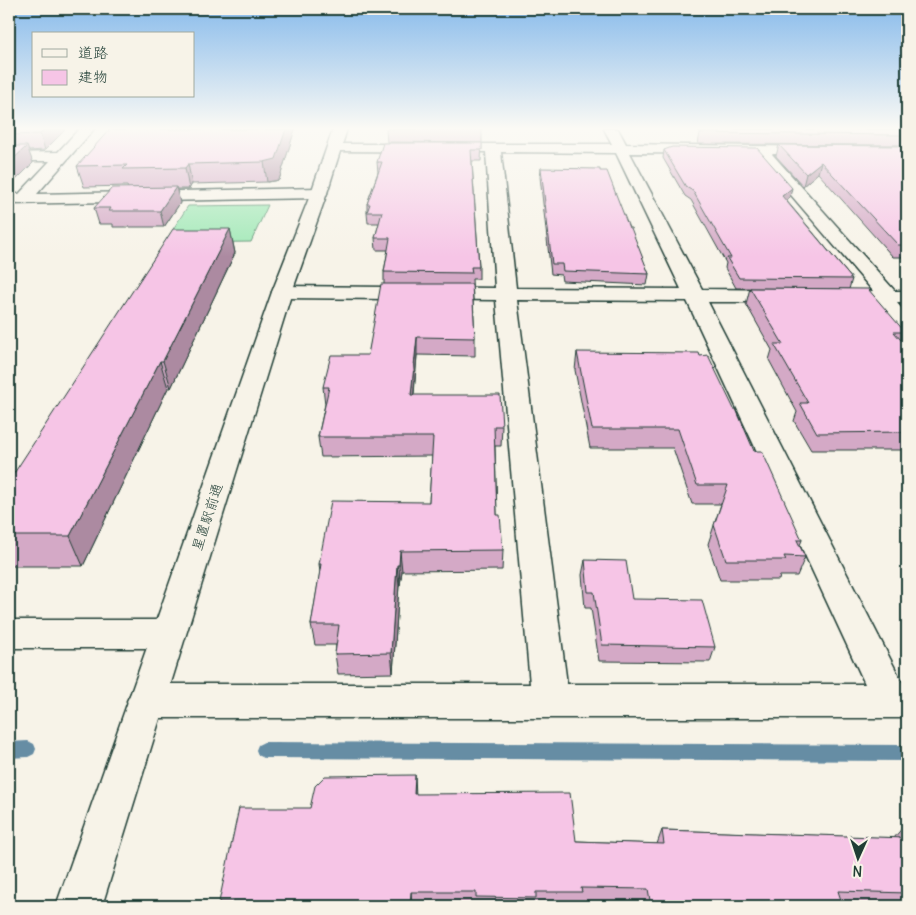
<svg xmlns="http://www.w3.org/2000/svg" width="916" height="915" font-family="Delius,'Klee One',sans-serif">
	<style>
		.green { fill: #a0e8b6; stroke: #609275 }
		.lines { fill: none; stroke-linecap: round; stroke-linejoin: round }
		.stream { fill: #668da4; fill-rule: evenodd }
		.minor-casing { stroke: #1f3d34; stroke-width: 3 }
		.tertiary-casing { stroke: #1f3d34; stroke-width: 3 }
		.minor { fill: #f7f3e8; fill-rule: evenodd }
		.tertiary { fill: #f7f3e8; fill-rule: evenodd }
		.wall { fill: #d4a9c6; stroke: #1f3d34 }
		.shaded-wall { fill: #ac8aa1; stroke: #1f3d34 }
		.building { fill: #f6c5e6; stroke: #1f3d34 }
		.labels { text-anchor: middle; dominant-baseline: central; stroke-width: 5; stroke-linejoin: round; paint-order: stroke }
		.street-label { font-size: 14px; fill: #1f3d34; stroke: #f7f3e8 }
	</style>
	<rect width="100%" height="100%" fill="#f7f3e8"/>
	<filter id="ink" filterUnits="userSpaceOnUse"><feTurbulence type="fractalNoise" baseFrequency=".02" numOctaves="2"/><feDisplacementMap in="SourceGraphic" scale="10" xChannelSelector="R" yChannelSelector="G"/><feConvolveMatrix kernelMatrix="1 2 1 2 8 2 1 2 1" color-interpolation-filters="sRGB"/></filter>
	<g filter="url(#ink)">
		<!-- green -->
		<path class="green" d="M268 205 251 242 164 243 188 206Z"/>
		<g class="lines">
			<!-- stream -->
			<g class="stream">
				<path d="M28 741 34 744 36 749 34 754 28 757 9 758V742Z"/>
				<path d="M264 742 907 745V761L264 758 258 755 256 750 258 745Z"/>
			</g>
			<!-- minor casing -->
			<g class="minor-casing">
				<g id="minor">
					<path d="M79 129H94L37 194 319 188 325 190 327 193 325 196 319 198 9 204V194H19L50 161H9V153L58 152Z"/>
					<path d="M604 129H618L626 144 821 147 823 150 821 153 816 154H772L895 291H907V303H897L907 315V335L899 333 874 303H839L832 301 829 297 832 293 873 291 756 154 630 153 702 289 786 290 793 292 796 296 793 300 786 302H708L903 684H907V718H146L133 713 127 701 133 689 146 684H530L496 300 282 298 275 296 272 292 275 288 282 286 495 288 486 152 335 151 330 150 328 147 330 144H612ZM501 152 616 153 681 289 516 288ZM517 300 687 301 865 684H567Z"/>
					<path d="M9 620H168L180 624 185 634 180 644 168 648H9Z"/>
				</g>
			</g>
			<!-- tertiary casing -->
			<g class="tertiary-casing">
				<path id="tertiary" d="M333 129H347L327 193 292 292 102 906H56L272 292 311 193Z"/>
			</g>
			<!-- minor -->
			<use href="#minor" class="minor"/>
			<!-- tertiary -->
			<use href="#tertiary" class="tertiary"/>
		</g>
		<!-- wall -->
		<g class="wall">
			<path d="M9 129H65V130L45 150 28 151 33 163 9 187Z"/>
			<path d="M295 129 279 180 267 182 192 184 189 189H177L180 203 164 227H113V224H99L94 208 128 188 127 186 84 187 77 166Z"/>
			<path d="M386 129H482V143L387 142Z"/>
			<path d="M698 129H907V145L698 144 700 133Z"/>
			<path d="M482 143 481 161H472L479 267V279H472L475 338V356L417 355 414 395 502 426 501 446H495L497 515 503 550 502 570 402 571 400 585H399L393 673 338 674 335 654 336 645H315L311 625 320 572 319 564 429 502 432 456 321 457 318 437 325 404 323 387 368 355 384 284V272L388 250H376L375 238 379 223H368L367 212V204L378 172 377 162Z"/>
			<path d="M779 145 907 146V257H893L818 173 803 186 776 156Z"/>
			<path d="M664 150 790 197 786 200 852 279 849 289 736 288 725 268 726 263 691 200 685 196 663 158Z"/>
			<path d="M541 168 629 228 649 274 647 285 562 281 561 275 551 274 540 177Z"/>
			<path d="M230 229 235 253 171 388H168L83 566H9V481Z"/>
			<path d="M750 288 905 332 901 340 907 347V457L902 450H811L794 421 797 412 769 360 772 350 746 304Z"/>
			<path d="M577 352 754 451 802 540 800 545 805 557 797 576H780L779 580H720L708 544 721 504H692L673 448H590L575 370Z"/>
			<path d="M585 560 632 599 715 647 710 662 599 661 591 608H585L582 575Z"/>
			<path d="M416 794 576 841 657 844 662 830 894 838 904 826H907V906H221L219 902 310 808Z"/>
		</g>
		<!-- shaded-wall -->
		<g class="shaded-wall">
			<path d="M45 129H65V130L45 150 40 134Z"/>
			<path d="M286 129H295L279 180 267 182 264 162Z"/>
			<path d="M27 146 33 163 9 187V163Z"/>
			<path d="M821 162 818 173 803 186 806 174Z"/>
			<path d="M188 164 192 184 189 189 185 168Z"/>
			<path d="M176 187 180 203 164 227 160 211Z"/>
			<path d="M792 188 790 197 780 205 782 196Z"/>
			<path d="M230 229 235 253 171 388 163 361Z"/>
			<path d="M417 337V355L412 414 411 395Z"/>
			<path d="M160 361 168 388 83 566 70 536Z"/>
			<path d="M400 551 402 571 400 585 399 565Z"/>
			<path d="M397 565 399 585 393 673 391 653Z"/>
			<path d="M415 775 416 797 414 794Z"/>
			<path d="M411 892 412 906H410Z"/>
		</g>
		<!-- building -->
		<g class="building">
			<path d="M9 129H45L40 134 9 135Z"/>
			<path d="M110 129H286L276 159 264 162 188 164 185 168 123 169 127 165 77 166Z"/>
			<path d="M707 129H907V135L700 133 708 130Z"/>
			<path d="M383 143H482V150H471L479 267H471L472 273 384 272 390 238H375L382 212H367L370 204H367L382 162H377Z"/>
			<path d="M779 145 907 146V245H898L821 162 806 174Z"/>
			<path d="M9 146H27L9 163Z"/>
			<path d="M672 147 757 148 792 188 782 196 852 279 739 278 727 258H731L693 191 686 187 664 150Z"/>
			<path d="M541 168 600 169V171H607L629 228H631L649 274 563 271 562 264H552Z"/>
			<path d="M176 187 160 211H109L111 208H94L112 188Z"/>
			<path d="M173 229H230L163 361H160L70 536H9V481Z"/>
			<path d="M381 284H472L475 338 417 337 411 395H500L502 426H494L497 515H500L503 550 400 551 399 565H397L391 653 335 654 339 625H311L321 564H319L331 501 429 502 433 437H318L329 387H323L331 355H368Z"/>
			<path d="M750 288 868 289 905 332H894L907 347V432L817 433 800 403H808L774 344H783Z"/>
			<path d="M577 352 699 353 700 356 708 355 734 409H736L754 451H762L802 540H797L805 557 784 556 786 560H726L714 525 728 485H697L678 429H592Z"/>
			<path d="M585 560 626 561 632 599 702 600 715 647 602 645 594 592H588Z"/>
			<path d="M415 775 414 794 570 793 576 841 664 844 662 830 907 838V893L838 891 843 906H651L648 889 581 888 582 892H536V898L476 897V892H411L410 906H360V902H219L239 808H310L315 786 325 776Z"/>
			<path d="M904 826H907V834Z"/>
		</g>
	</g>
	<!-- sky -->
	<linearGradient id="sky" x2="0" y2="1"><stop stop-color="#87baeb"/><stop offset="0.5" stop-color="#fbfaf5"/><stop offset="1" stop-color="#fbfaf5" stop-opacity="0"/></linearGradient>
	<rect width="916" height="257" fill="url(#sky)"/>
	<g class="labels">
		<!-- street labels -->
		<g class="street-label">
			<text transform="translate(207 517) rotate(-72)">星置駅前通</text>
		</g>
	</g>
	<!-- margin -->
	<rect width="916" height="915" fill="none" stroke="#f7f3e8" stroke-width="30"/>
	<rect x="15" y="15" width="886" height="885" fill="none" stroke="#1f3d34" stroke-width="2" filter="url(#ink)"/>
	<!-- legend -->
	<rect x="32" y="32" width="162" height="65" fill="#f7f3e8" stroke="#a1aaa0"/>
	<rect x="42" y="49" width="25" height="8" fill="#f7f3e8" stroke="#a1aaa0"/>
	<text x="78" y="58" font-size="15" fill="#1f3d34">道路</text>
	<rect x="42" y="70" width="25" height="15" fill="#f6c5e6" stroke="#a1aaa0"/>
	<text x="78" y="82" font-size="15" fill="#1f3d34">建物</text>
	<!-- north arrow -->
	<g transform="translate(858 858) rotate(183)" stroke="#f7f3e8" stroke-width="4" paint-order="stroke">
	<path d="M0-4L9 19L0 12L-9 19Z" fill="#1f3d34"/>
	<text y="-8" font-size="14" font-weight="bold" text-anchor="middle" fill="#1f3d34">N</text>
	</g>
</svg>
